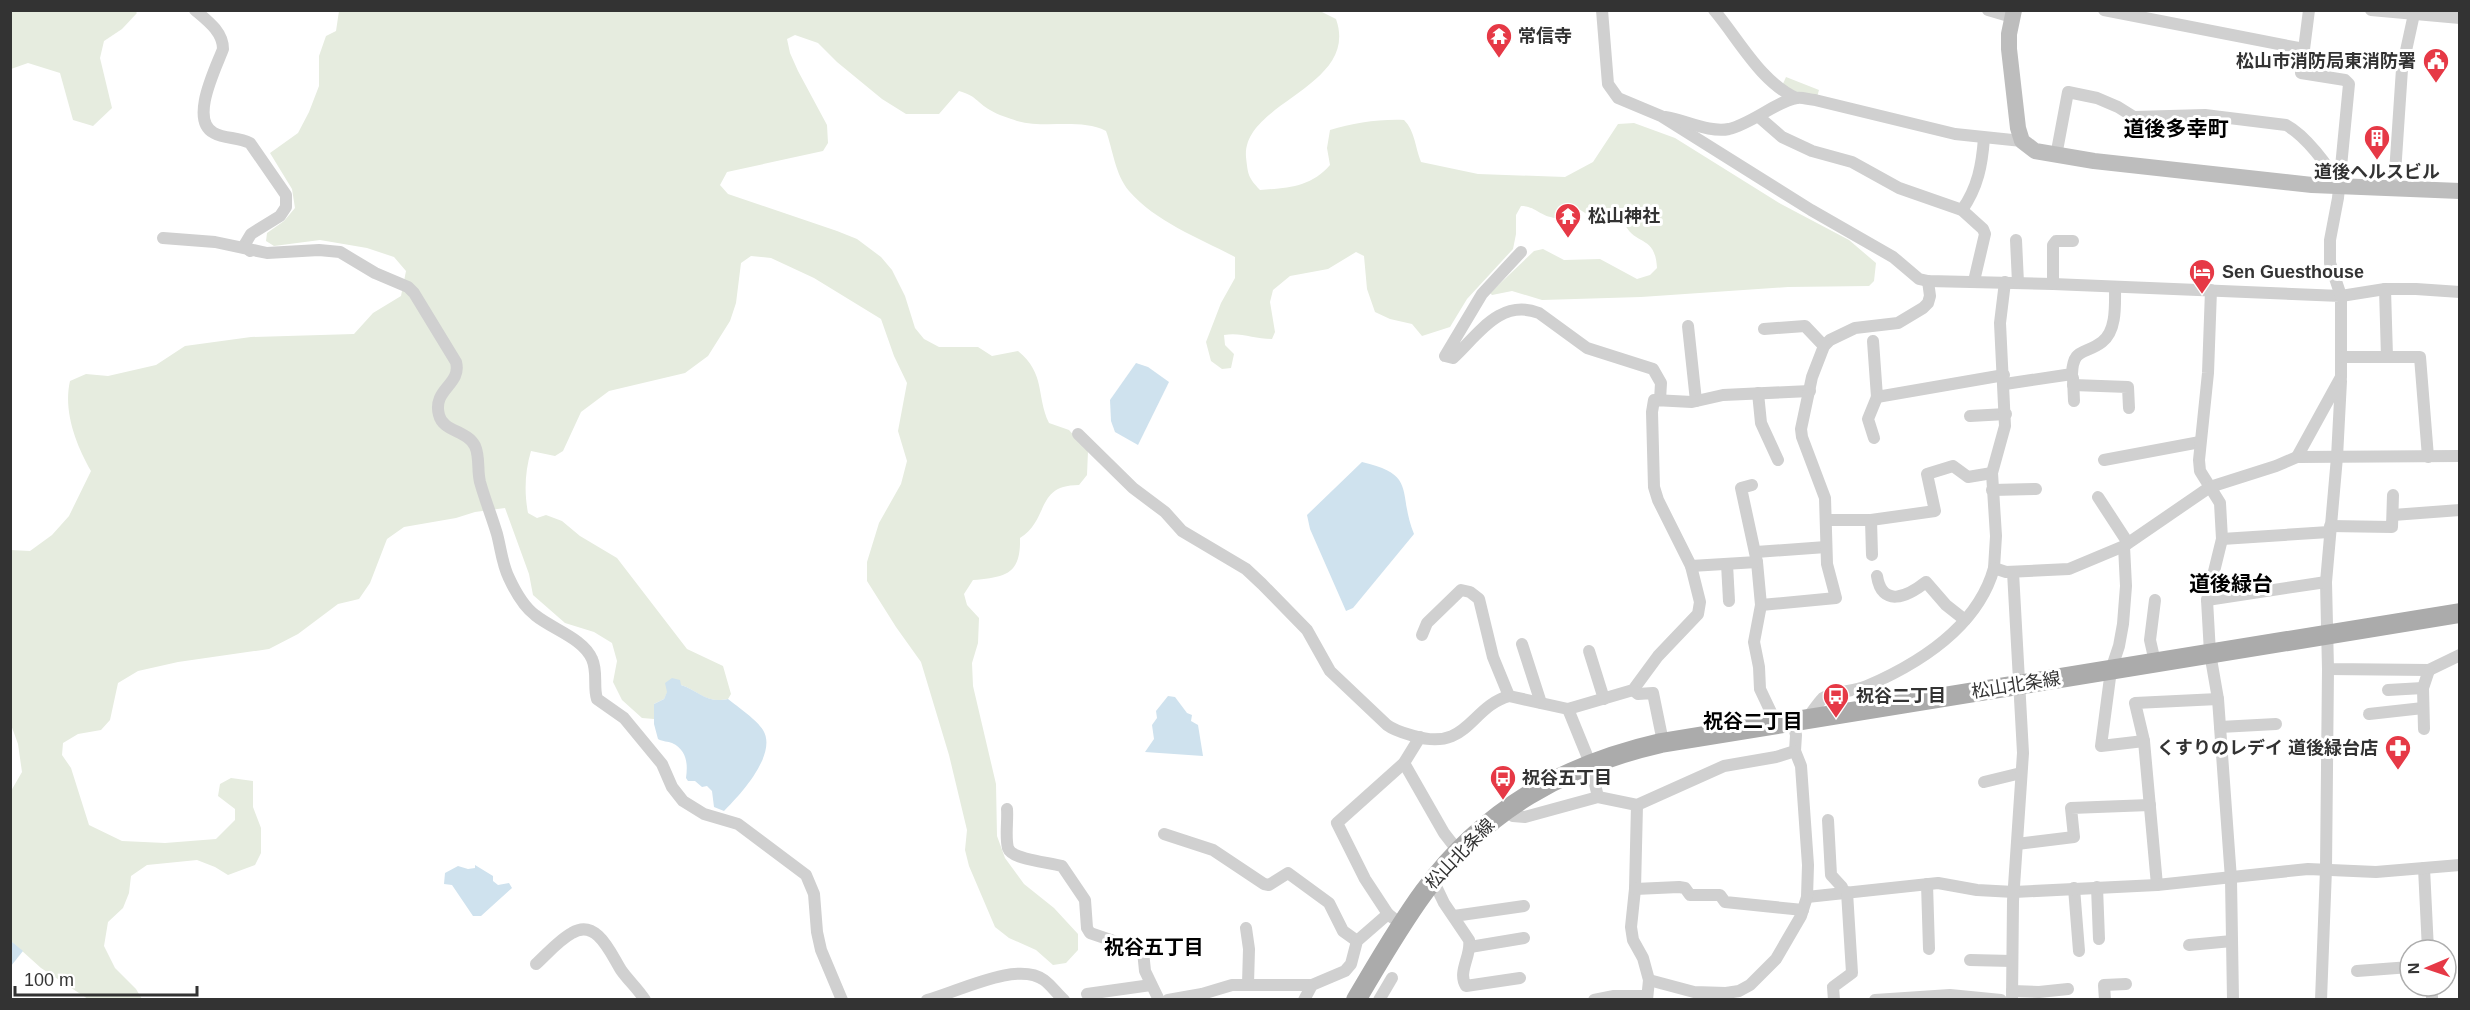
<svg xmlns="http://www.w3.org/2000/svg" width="2470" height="1010" font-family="Helvetica,'Noto Sans JP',sans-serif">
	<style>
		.green { fill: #e6ecdf }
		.water { fill: #cfe2ee }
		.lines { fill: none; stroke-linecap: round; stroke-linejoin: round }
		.street { stroke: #d0d0d0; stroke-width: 12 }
		.secondary { stroke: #bdbdbd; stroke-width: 16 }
		.primary { stroke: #ababab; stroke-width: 20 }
		.labels { text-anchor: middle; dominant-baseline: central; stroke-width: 6; stroke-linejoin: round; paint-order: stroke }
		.poi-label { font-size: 18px; font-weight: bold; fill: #333; stroke: #fff; text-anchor: start }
		.street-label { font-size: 18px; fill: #333; stroke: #fff }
		.neighbourhood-label { font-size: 20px; font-weight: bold; fill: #000; stroke: #fff }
		.quarter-label { font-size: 21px; font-weight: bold; fill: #000; stroke: #fff }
	</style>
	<rect width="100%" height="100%" fill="#fff"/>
	<!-- green -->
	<g class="green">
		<path d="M135 11 137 13 122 29 104 41 100 58 112 108 93 126 73 120 60 73 28 63 11 69V11Z"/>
		<path d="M339 11H1320L1336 19C1360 87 1242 102 1246 157 1248 175 1248 177 1260 190 1288 188 1311 187 1330 165L1327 148 1330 130C1353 123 1379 119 1404 120 1415 131 1415 147 1421 162L1478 174 1565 177 1593 162 1618 124 1634 123 1675 138 1781 204 1849 240 1876 263 1874 281 1869 286 1788 287 1641 297 1542 300 1512 291 1492 295 1490 293 1534 251 1543 249 1564 260 1600 259 1637 279 1650 275 1657 268C1655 233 1635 248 1623 221L1590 216 1574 206 1567 208 1556 218C1539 216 1536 206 1521 206L1516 215V234L1513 249 1467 299 1450 327 1422 336 1412 324 1390 319 1375 312 1367 289 1364 256 1356 252 1328 269 1290 276 1273 290 1270 302 1275 332 1272 339C1254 339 1241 332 1224 335L1225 345 1234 354 1231 368 1222 369 1211 361 1206 342 1221 303 1235 278V257C1199 238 1156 222 1129 191 1115 174 1113 150 1106 131 1080 118 1046 129 1017 121 1009 118 998 115 990 110 976 102 977 96 959 91L939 114H906L882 99 837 62 818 43 795 35 787 39 790 53 798 71 827 125 828 143 823 151 727 172 720 185 728 194 837 231 857 239 881 257 892 270 905 296 915 328 924 339 939 347H978L992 356 1018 351C1046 374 1036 396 1049 423L1069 430 1088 451 1087 475 1079 485C1035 485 1050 519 1020 538 1021 575 1005 577 973 580L964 594 967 605 979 618 978 643 972 663 973 686 996 784 997 836 1005 858 1024 884 1054 908 1078 934V950L1066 963 1053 965 1036 950 1009 938 995 927 969 866 965 850 967 830 949 755 921 662 896 627 867 581V562L879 523 901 484 907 461 898 431 907 383 894 356 881 319 814 278 771 258 751 256 741 263 736 303 730 321 708 356 685 373 609 391 581 412 563 451 555 456 531 451C525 471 524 492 528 513L537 518 546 515 562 521 580 536 617 558 687 649 723 666 731 694 728 699C706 704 699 691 681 685L667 693 664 699 654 704V719L642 718 622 700 613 682 617 661 612 643 594 632 565 623 533 595 529 574 505 508 475 512 456 518 404 527 387 539 370 583 359 599 338 604 298 634 269 649 178 662 138 671 118 683 110 720 101 730 78 734 63 743 62 755 71 768 89 825 122 841 165 843 216 839 235 820V809L218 796 220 784 231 778 253 781V807L261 828V853L255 865 228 875 215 867 197 860 147 865 131 876 129 893 123 908 108 922 104 946 115 968 136 989 142 999H88L41 968 11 941V791L22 772 18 744 10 722V550L30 551 52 535 69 516 91 471C76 445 63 411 70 381L86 374 108 376 156 365 185 346 251 337 354 334 373 313 401 296 406 271 394 257 367 248 320 240 274 246 266 241 267 233 284 221 295 208 292 189 270 153 298 133 309 112 319 86V56L326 36 336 31Z"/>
		<path d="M1786 77 1819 90 1817 97H1807L1782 86Z"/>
	</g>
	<!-- water -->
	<g class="water">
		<path d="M1136 363 1148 367 1169 382 1138 445 1115 432 1111 421 1110 400Z"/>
		<path d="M1362 462C1418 475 1397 492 1414 534L1353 608 1346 611 1310 529 1307 515Z"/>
		<path d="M672 678 680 680 681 685C699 691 707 704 728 699 738 707 757 720 763 730 778 754 740 795 724 811L714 807 712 791 707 786 702 787 695 781H688L686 778C688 764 687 750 672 743 668 741 663 742 658 739L654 724V704L664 699 667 692 665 683Z"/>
		<path d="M1168 696 1175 697 1187 713 1192 715 1191 721 1198 725 1203 756 1145 752 1154 739 1152 725 1157 718 1156 711Z"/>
		<path d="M475 865 493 876V881L498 885 509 883 512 888 481 916H473L452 885 444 884 445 873 458 866 468 869 475 868Z"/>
		<path d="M11 941 23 951 11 966 10 941Z"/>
	</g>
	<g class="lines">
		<!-- street -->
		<g class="street">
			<path d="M195 10C208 21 223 32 223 49 216 68 189 120 214 133 225 139 238 137 250 143L286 195V207L280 216 251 234 245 244 250 251"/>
			<path d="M1602 10 1608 84 1618 98 1661 116 1811 210 1893 257 1919 279 1928 281 2053 284 2341 296V377L2297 457"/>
			<path d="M1714 10C1740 41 1760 81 1796 98"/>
			<path d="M1988 10 2012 17"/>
			<path d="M2104 10 2304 49"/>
			<path d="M2309 10 2301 73 2345 80 2349 84 2338 198 2330 240V263L2341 296 2385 289H2416L2460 292"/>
			<path d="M2371 10 2460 18"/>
			<path d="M1665 117C1685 120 1709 133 1729 129 1751 124 1779 100 1797 98 1802 97 1810 100 1815 100L1955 134 2022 141"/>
			<path d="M1759 117 1782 137 1812 151 1852 162 1899 188 1962 210 1983 229 1985 234 1974 281"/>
			<path d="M2056 156 2068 92 2097 98 2118 107 2134 117 2205 115 2286 125C2305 135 2329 166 2338 185"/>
			<path d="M2394 188 2402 69 2414 14"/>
			<path d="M1962 210C1978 187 1982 165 1984 138"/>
			<path d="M163 238 215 242 267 253 319 250 340 252 375 273 408 287 414 293 456 362C462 385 432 389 439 415 443 432 467 430 475 446 480 457 477 470 480 482 485 500 492 517 497 534 501 549 502 564 509 578 515 591 523 606 535 615 552 629 583 638 592 659 598 672 593 687 597 699L624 718 662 764 672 787 683 801 704 814 738 824 806 875 814 894 817 932 821 950 842 1000"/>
			<path d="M2016 240 2018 283"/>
			<path d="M1521 252 1482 294 1445 356 1453 358C1478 335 1500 298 1539 313L1587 348 1653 369 1661 383 1660 400"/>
			<path d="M2053 284V245L2056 241H2073"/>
			<path d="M2385 289 2387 357"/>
			<path d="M1688 326 1696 401"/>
			<path d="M1764 329 1805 326 1824 346"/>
			<path d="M1873 341 1877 397 2004 375"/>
			<path d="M2342 357H2420L2428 457"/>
			<path d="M2073 378 2074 401"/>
			<path d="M2341 381 2337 457 2326 582 2328 669 2429 670 2460 655"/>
			<path d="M2005 384 2072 374C2073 347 2085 355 2102 342 2117 331 2115 304 2115 287"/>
			<path d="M2073 385 2128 387 2129 408"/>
			<path d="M1758 393 1761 423 1778 460"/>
			<path d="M1970 416 2006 414"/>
			<path d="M1078 434 1133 488 1165 512 1182 531 1246 569 1262 584 1307 630 1330 671 1387 725C1395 731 1404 733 1414 736 1468 752 1470 707 1509 696L1568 709 1633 690 1658 656 1698 614 1700 602 1691 566 1658 500 1654 487 1652 412 1654 400 1692 402 1723 395 1810 391"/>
			<path d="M1874 438 1868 419 1877 397"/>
			<path d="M2104 460 2200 442"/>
			<path d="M1992 490 2036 489"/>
			<path d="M2098 497 2128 543"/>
			<path d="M2393 515 2460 510"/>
			<path d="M1827 520H1871L1935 511 1927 474 1953 466 1968 477 1992 473"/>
			<path d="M1871 520 1872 555"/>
			<path d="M2330 526 2392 527 2393 495"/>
			<path d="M2222 539 2329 532"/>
			<path d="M1756 552 1826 547"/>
			<path d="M1757 562 1761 605 1754 642 1759 667 1760 689 1777 725"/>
			<path d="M1727 564 1729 601"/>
			<path d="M1691 566 1757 562 1741 488 1752 485"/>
			<path d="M1994 568 1996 536 1992 473 2005 426 2000 323 2005 282"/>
			<path d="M1877 576C1882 608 1907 597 1926 582L1946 605 1965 620"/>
			<path d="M2155 600 2150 640 2155 662"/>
			<path d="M2207 600 2326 582"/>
			<path d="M1761 605 1836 598 1827 564 1825 498 1802 437 1801 429 1812 377 1824 346 1830 340 1855 328 1898 323 1923 308 1928 303 1930 296 1928 281"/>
			<path d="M1422 635 1427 623 1461 590 1470 592 1479 599 1493 657 1509 696"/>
			<path d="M1522 644 1541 703"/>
			<path d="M1589 651 1604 699"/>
			<path d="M1633 690 1638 694 1653 693 1663 742"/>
			<path d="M2388 690 2423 688"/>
			<path d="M1568 709 1590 763 1598 797"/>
			<path d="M2369 714 2423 708"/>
			<path d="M1806 720C1811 714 1817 704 1823 698 1832 692 1856 691 1867 686 1920 663 1978 626 1994 568L2006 572 2069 569 2124 546"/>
			<path d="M2220 727 2276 724"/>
			<path d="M2424 729 2423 688 2429 670"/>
			<path d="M2144 741 2101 746 2111 670 2119 646 2123 624 2126 586 2124 546 2210 487 2200 471 2199 460 2208 373 2211 290"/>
			<path d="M1404 763 1444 833 1458 851"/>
			<path d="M1984 782 2021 773"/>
			<path d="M1637 805 1635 889 1631 927 1633 940 1643 958 1649 980 1647 1000"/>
			<path d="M1007 809C1008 820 1005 837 1008 848 1012 860 1049 862 1062 866L1085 900 1087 928 1090 933 1143 951 1145 971 1159 1000"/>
			<path d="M1504 810 1513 816 1525 817 1598 797 1637 805 1724 766 1776 757 1795 751 1796 735 1793 723"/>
			<path d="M1828 820 1831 875 1842 887 1843 893"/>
			<path d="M1164 834 1213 850 1264 884 1269 885 1288 873 1329 903 1343 931 1357 941"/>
			<path d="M2017 844 2074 837 2071 808 2150 805"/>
			<path d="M2424 868 2428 950"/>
			<path d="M1433 880 1444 903 1469 940C1472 955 1457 972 1466 986L1520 978"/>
			<path d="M1927 884 1929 949"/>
			<path d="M2157 885 2144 741 2135 703 2218 699"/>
			<path d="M2097 887 2099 939"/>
			<path d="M2074 888 2079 951"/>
			<path d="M1635 889 1679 887 1685 888 1690 895H1720L1725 902 1803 910"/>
			<path d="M1807 897 1938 883 1977 890 2014 892 2157 885 2308 869 2376 872 2460 865"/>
			<path d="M1388 914 1365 879 1337 823 1404 763 1420 737"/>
			<path d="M1454 916 1524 906"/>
			<path d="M1246 928 1249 949 1248 984"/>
			<path d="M2189 945 2232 941"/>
			<path d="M1470 947 1524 938"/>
			<path d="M1970 960 2012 961"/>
			<path d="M536 964C547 954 559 940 572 933 597 918 611 954 621 970 628 980 638 989 645 1000"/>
			<path d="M2357 971 2410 967"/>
			<path d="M1649 980 1694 992 1726 993 1739 991 1750 985 1776 959 1801 916 1807 897 1808 865 1801 766 1795 751"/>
			<path d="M2432 986V1000"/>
			<path d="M2012 991 2039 992 2068 989"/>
			<path d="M1087 994 1151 985"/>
			<path d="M927 1000C956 993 1017 960 1044 980 1051 985 1057 994 1064 1000"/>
			<path d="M1168 1000 1202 994 1232 985H1312"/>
			<path d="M1304 1000 1312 985 1345 971 1351 964 1357 941 1388 914 1393 918"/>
			<path d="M1379 1000 1392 978"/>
			<path d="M1594 1000 1614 996H1647"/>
			<path d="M1834 1000 1833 987 1852 973 1847 892"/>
			<path d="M1875 1000 1950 995 2001 1000"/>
			<path d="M2012 1000 2013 901 2023 753 2013 572"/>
			<path d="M2105 1000 2104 985 2126 984"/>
			<path d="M2233 1000 2231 879 2218 699 2210 653 2207 600 2222 539 2220 503 2210 487 2276 466 2297 457 2460 456"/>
			<path d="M2321 1000 2326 869 2328 669"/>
		</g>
		<!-- secondary -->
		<path class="secondary" d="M2014 10 2009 34V49L2018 128 2022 141 2035 151 2094 161 2312 185 2460 191"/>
		<!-- primary -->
		<path class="primary" d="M1356 1000C1378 963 1399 926 1424 892 1484 810 1564 765 1661 743L2460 613"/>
	</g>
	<!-- icons -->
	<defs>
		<g id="temple-pin" transform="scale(1.35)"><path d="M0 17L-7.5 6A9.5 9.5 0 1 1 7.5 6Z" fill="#e63946" stroke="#fff"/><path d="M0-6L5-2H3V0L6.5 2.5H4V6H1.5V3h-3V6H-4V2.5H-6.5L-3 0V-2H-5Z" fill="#fff"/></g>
		<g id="civic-pin" transform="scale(1.35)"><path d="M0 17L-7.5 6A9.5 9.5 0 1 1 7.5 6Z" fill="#e63946" stroke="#fff"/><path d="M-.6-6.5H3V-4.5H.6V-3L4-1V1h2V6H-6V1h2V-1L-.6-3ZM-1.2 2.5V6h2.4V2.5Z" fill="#fff"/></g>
		<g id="building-pin" transform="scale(1.35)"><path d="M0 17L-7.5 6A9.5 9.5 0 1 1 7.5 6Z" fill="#e63946" stroke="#fff"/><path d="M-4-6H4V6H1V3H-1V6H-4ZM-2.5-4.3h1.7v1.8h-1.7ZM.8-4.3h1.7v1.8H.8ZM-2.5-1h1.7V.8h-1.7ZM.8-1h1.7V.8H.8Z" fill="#fff"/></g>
		<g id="hotel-pin" transform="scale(1.35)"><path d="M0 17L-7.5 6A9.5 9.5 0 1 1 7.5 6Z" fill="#e63946" stroke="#fff"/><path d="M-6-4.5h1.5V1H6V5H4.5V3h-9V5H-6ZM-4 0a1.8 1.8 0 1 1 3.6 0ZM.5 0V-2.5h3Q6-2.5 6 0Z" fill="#fff"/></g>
		<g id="bus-pin" transform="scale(1.35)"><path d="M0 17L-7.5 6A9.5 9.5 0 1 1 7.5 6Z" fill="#e63946" stroke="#fff"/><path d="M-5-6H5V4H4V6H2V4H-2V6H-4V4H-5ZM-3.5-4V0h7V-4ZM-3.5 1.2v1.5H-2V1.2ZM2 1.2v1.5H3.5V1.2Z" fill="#fff"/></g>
		<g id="pharmacy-pin" transform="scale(1.35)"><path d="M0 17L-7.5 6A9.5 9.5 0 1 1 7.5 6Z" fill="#e63946" stroke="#fff"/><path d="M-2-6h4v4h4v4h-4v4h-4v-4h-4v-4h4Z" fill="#fff"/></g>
	</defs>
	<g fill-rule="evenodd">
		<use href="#temple-pin" x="1499" y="36"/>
		<use href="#civic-pin" x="2436" y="61"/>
		<use href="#building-pin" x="2377" y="138"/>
		<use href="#temple-pin" x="1568" y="216"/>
		<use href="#hotel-pin" x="2202" y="272"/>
		<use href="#bus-pin" x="1836" y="696"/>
		<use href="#pharmacy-pin" x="2398" y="748"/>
		<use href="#bus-pin" x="1503" y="778"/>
	</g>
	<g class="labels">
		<!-- poi labels -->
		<g class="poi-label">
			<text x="1518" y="36">常信寺</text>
			<text x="2416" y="61" text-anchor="end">松山市消防局東消防署</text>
			<text x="2377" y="172" text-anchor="middle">道後ヘルスビル</text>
			<text x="1588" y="216">松山神社</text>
			<text x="2222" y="272">Sen Guesthouse</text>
			<text x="1856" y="696">祝谷二丁目</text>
			<text x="2378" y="748" text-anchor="end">くすりのレデイ 道後緑台店</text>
			<text x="1522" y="778">祝谷五丁目</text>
		</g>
		<!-- street labels -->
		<g class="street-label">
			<text transform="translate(2016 685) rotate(-9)">松山北条線</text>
			<text transform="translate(1460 854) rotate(-46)">松山北条線</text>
		</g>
		<!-- neighbourhood labels -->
		<g class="neighbourhood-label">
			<text x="1753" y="721">祝谷二丁目</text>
			<text x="1154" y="947">祝谷五丁目</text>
		</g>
		<!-- quarter labels -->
		<g class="quarter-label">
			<text x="2176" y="128">道後多幸町</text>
			<text x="2231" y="583">道後緑台</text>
		</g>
	</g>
	<!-- border -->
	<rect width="2470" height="1010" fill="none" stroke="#333333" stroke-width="24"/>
	<!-- north arrow -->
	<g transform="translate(2428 968) rotate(268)"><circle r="28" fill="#ffffff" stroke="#adadad" stroke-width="1.5"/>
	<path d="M0-4.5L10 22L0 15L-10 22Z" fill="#e63946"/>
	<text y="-9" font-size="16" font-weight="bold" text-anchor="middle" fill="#333333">N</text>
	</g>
	<!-- scale -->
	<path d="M15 986v9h182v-9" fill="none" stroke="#333333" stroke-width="3"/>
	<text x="24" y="986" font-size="18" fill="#333333" stroke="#ffffff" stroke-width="4.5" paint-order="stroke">100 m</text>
</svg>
